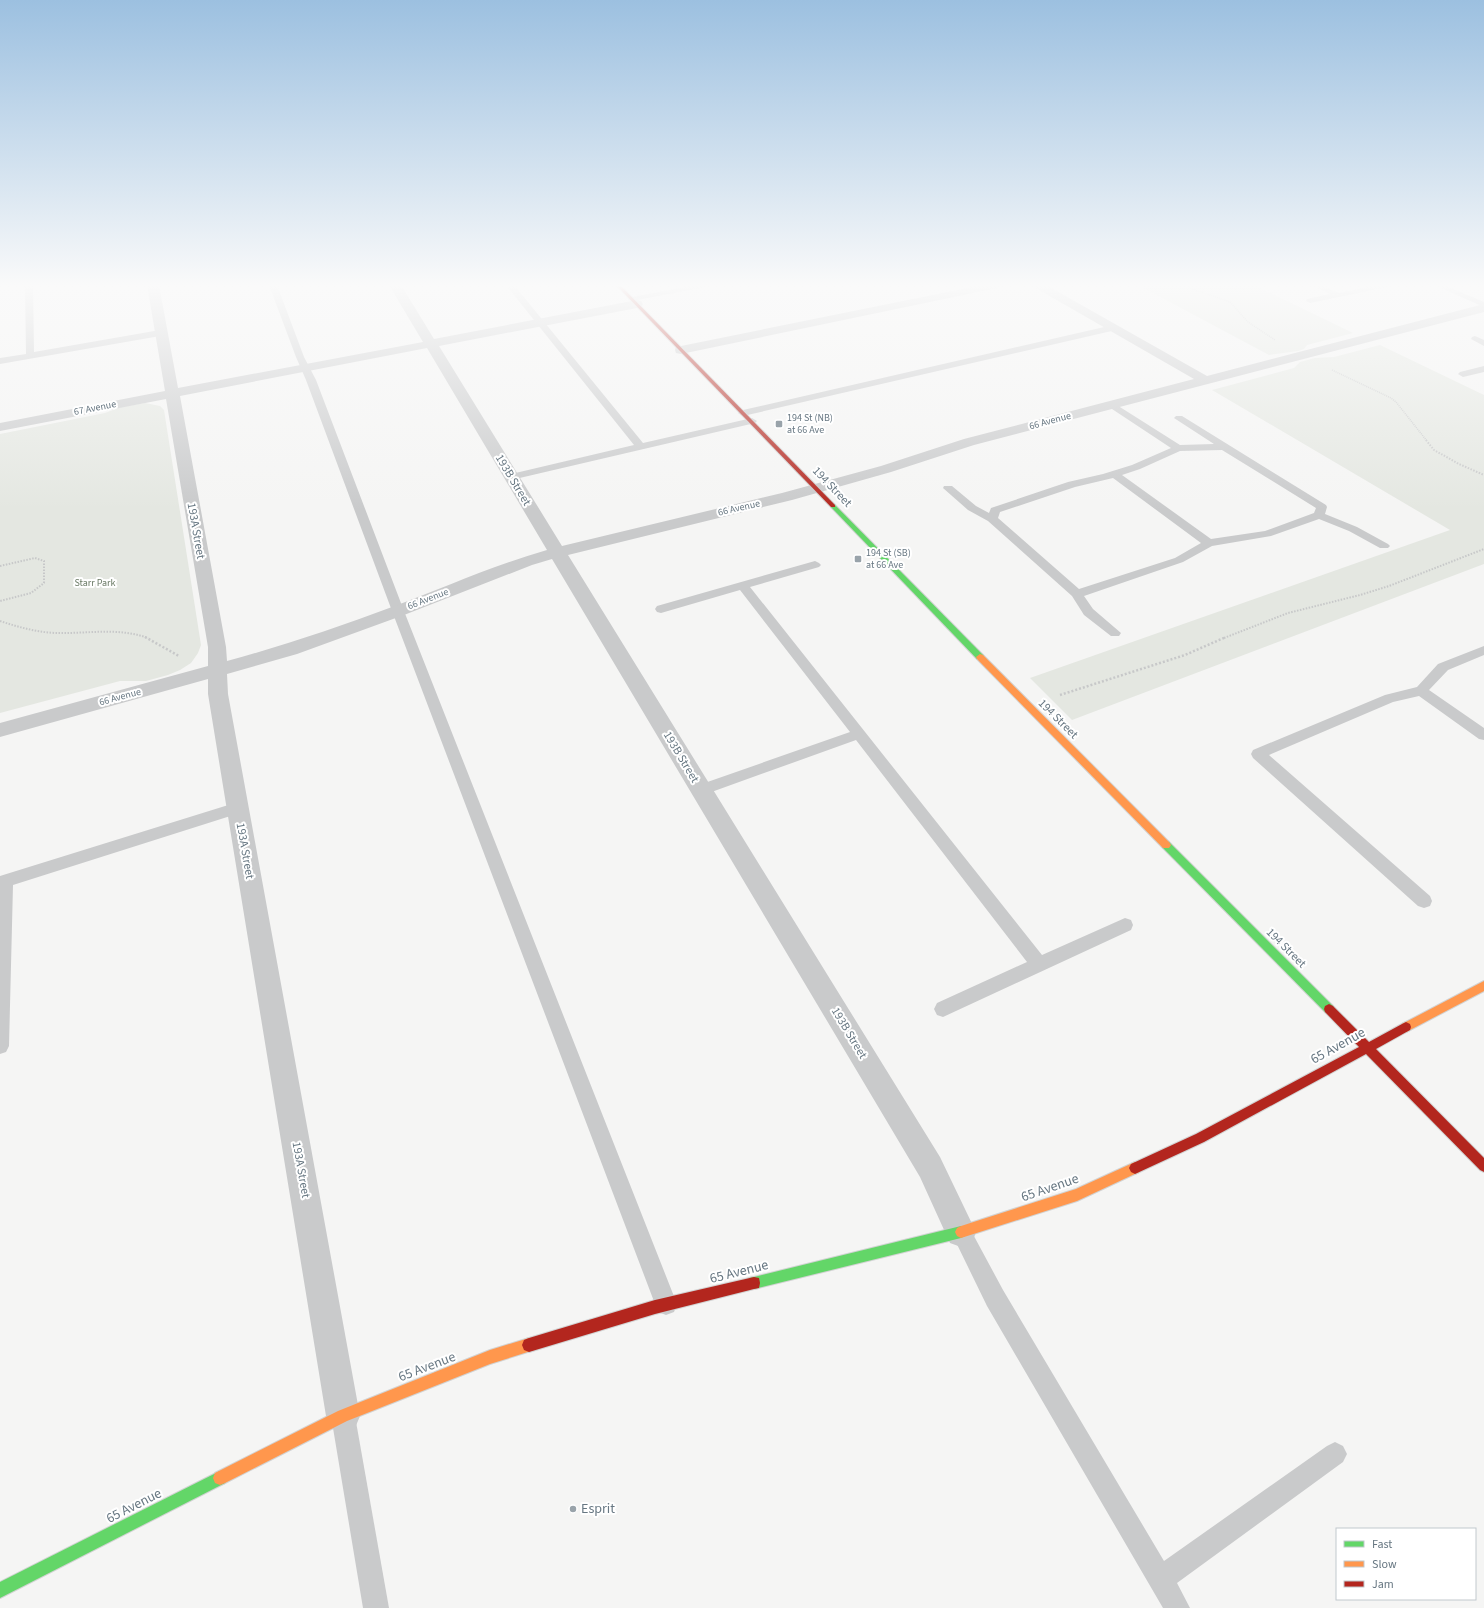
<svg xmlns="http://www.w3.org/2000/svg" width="1484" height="1608" font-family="'Source Sans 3',sans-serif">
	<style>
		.green { fill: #e4e7e1 }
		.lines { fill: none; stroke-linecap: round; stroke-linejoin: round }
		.fast-casing { stroke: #d2d3d3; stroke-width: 2 }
		.slow-casing { stroke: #d2d3d3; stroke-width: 2 }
		.jam-casing { stroke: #d2d3d3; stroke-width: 2 }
		.path-far2 { stroke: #c7c8c9; stroke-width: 1.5; stroke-dasharray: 1 1; stroke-linecap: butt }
		.path-far1 { stroke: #c7c8c9; stroke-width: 2; stroke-dasharray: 1.5 1.5; stroke-linecap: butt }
		.path { stroke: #c7c8c9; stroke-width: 2.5; stroke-dasharray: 2 2; stroke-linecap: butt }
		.lane { fill: #c9cacb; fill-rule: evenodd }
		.street { fill: #c9cacb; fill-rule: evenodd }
		.fast { fill: #63d668; fill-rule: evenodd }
		.slow { fill: #ff974d; fill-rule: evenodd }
		.jam { fill: #b3261e; fill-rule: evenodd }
		.poi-dot { fill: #99a3aa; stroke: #fff; stroke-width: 1.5 }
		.labels { text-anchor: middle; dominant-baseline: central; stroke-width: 4; stroke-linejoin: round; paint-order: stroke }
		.far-street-label { font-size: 10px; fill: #677782; stroke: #fff }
		.far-poi-label { font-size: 10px; fill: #677782; stroke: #fff; text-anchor: start }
		.far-park-label { font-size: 10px; fill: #6a7a65; stroke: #fff }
		.street-label { font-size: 12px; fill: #677782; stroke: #fff }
		.near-street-label { font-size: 14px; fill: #677782; stroke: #fff }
		.near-poi-label { font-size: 14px; fill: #677782; stroke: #fff; text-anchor: start }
	</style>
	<rect width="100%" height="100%" fill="#f5f5f4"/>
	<!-- green -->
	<g class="green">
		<path d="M1138 285H1254L1353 333 1307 345 1304 349 1298 351 1269 355Z"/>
		<path d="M1380 345 1484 395V564L1072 720 1030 678 1450 530 1212 390 1294 368 1300 362 1315 358 1334 357Z"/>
		<path d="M145 403 160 406 164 410 201 645 198 653 191 663 180 670 168 675 146 681H120L0 713V434L105 413 121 407Z"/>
	</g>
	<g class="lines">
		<!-- fast casing -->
		<g class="fast-casing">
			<g id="fast">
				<path d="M833 504 835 505 983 655 984 657 983 659H977L831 507V505Z"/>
				<path d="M1166 841 1169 842 1333 1006 1334 1009 1333 1012 1329 1014 1325 1012 1163 848 1161 845 1163 842Z"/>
				<path d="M961 1226 965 1228 967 1232 965 1236 961 1238 754 1289 749 1288 748 1283 749 1278 754 1277Z"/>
				<path d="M220 1471 225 1473 227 1478 225 1483 0 1598V1582Z"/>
			</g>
		</g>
		<!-- slow casing -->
		<g class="slow-casing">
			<g id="slow">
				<path d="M980 654 983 655 1169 842 1171 845 1169 848H1163L977 659 976 657Z"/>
				<path d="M1484 981V991L1410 1030 1406 1032 1402 1030 1401 1027 1402 1024Z"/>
				<path d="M1135 1162 1139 1164 1141 1168 1139 1172 1077 1201 961 1238 957 1236 955 1232 957 1228 961 1226 1076 1189Z"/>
				<path d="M529 1338 534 1340 536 1345 534 1350 490 1364 347 1421 225 1483 220 1485 215 1483 213 1478 215 1473 338 1411 490 1350Z"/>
			</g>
		</g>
		<!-- jam casing -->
		<g class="jam-casing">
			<g id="jam">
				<path d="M616 285H620L835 505V507H831Z"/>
				<path d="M1329 1004 1333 1006 1369 1042 1402 1024 1406 1022 1410 1024 1411 1027 1410 1030 1376 1049 1484 1158V1172L1480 1170 1366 1054 1204 1142 1135 1174 1131 1172 1129 1168 1131 1164 1196 1134 1359 1047 1325 1012 1324 1009 1325 1006Z"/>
				<path d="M754 1277 759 1278 760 1283 759 1288 754 1289 655 1314 529 1352 524 1350 522 1345 524 1340 529 1338 655 1300Z"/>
			</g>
		</g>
		<!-- path-far2 -->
		<g class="path-far2">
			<path d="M1181 285 1230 302 1248 322 1275 340"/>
			<path d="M1332 370 1391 398 1396 402 1427 441"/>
		</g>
		<!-- path-far1 -->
		<g class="path-far1">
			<path d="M1426 440 1434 450 1459 464 1484 475"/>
			<path d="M0 566 35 558 44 561V583L31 593 0 601"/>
			<path d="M0 621C18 627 36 632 55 633 86 634 118 627 148 638"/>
			<path d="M1224 638 1288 613 1360 595 1389 586 1484 549"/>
		</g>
		<!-- path -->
		<g class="path">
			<path d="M145 637 179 656"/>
			<path d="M1060 695 1185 655 1226 637"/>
		</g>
		<!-- lane -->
		<g class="lane">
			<path d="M25 285H33L34 352 160 330 164 333 160 336 0 364V358L26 354Z"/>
			<path d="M269 285H277L304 357 316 380 404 611 677 1304 674 1312 666 1315 658 1312 655 1304 392 611 306 380 296 357Z"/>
			<path d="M506 285H514L643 443 752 418 757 421 755 423 511 480 507 479 506 477 507 475 634 445Z"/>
			<path d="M695 285H710L706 287 632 301 628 299 632 297Z"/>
			<path d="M1311 285H1321L1339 293 1377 285H1391L1387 287 1310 303 1306 301 1307 299 1330 294Z"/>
			<path d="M1434 285H1444L1484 302V307Z"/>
			<path d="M1113 325 1117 328 1116 330 743 416 738 413 743 410Z"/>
			<path d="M1475 336 1484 340V346L1471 339 1472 337Z"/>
			<path d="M1484 366V372L1463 377 1458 374 1460 372Z"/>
			<path d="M1112 402 1180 445 1214 444 1174 418 1176 416H1182L1326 505 1327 507 1325 514 1357 527 1388 544 1390 546 1388 548H1380L1349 531 1319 519 1271 536 1212 546 1183 562 1084 596 1093 609 1121 633 1119 636H1111L1084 615 1072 596 988 521 968 510 943 488 944 486H952L976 506 989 513 991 508 1068 482 1103 474 1132 465 1171 448 1109 407 1107 405ZM1222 450 1316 508 1314 513 1265 531 1211 539 1122 475 1140 469 1180 451ZM1113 478 1201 543 1175 558 1079 589 998 518 1000 512 1075 487Z"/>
			<path d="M815 561 819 563 821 565 819 567 750 587 1042 955 1125 918 1131 920 1133 925 1131 930 943 1017 937 1015 934 1009 937 1003 1027 962 856 740 706 794 701 796 696 794 694 790 696 786 850 732 740 590 661 613 657 612 655 609 657 606Z"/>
			<path d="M1484 646V655L1448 670 1429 690 1484 728V740L1479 739 1419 696 1393 702 1269 755 1430 896 1432 901 1430 906 1424 908 1418 906 1253 758 1251 754 1253 750 1385 695 1417 687 1438 664Z"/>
			<path d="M238 802 243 804 246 808 243 812 13 885 9 1046 6 1052 0 1054V876Z"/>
			<path d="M961 1222 968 1225 1003 1290 1164 1561 1327 1446 1335 1442 1343 1446 1347 1454 1343 1462 1177 1583 1190 1608H1163L987 1306 951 1232 954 1225Z"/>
			<path d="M343 1404 351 1408 355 1416 389 1608H363L331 1416 335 1408Z"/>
		</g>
		<!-- street -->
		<g class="street">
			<path d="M147 285H159L178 388 423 342 389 285H401L434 339 637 300 641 301 643 304 641 307 637 308 439 346 562 546 782 493 881 466 964 439 1194 379 1034 287 1032 285H1046L1207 376 1484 304V312L974 445 891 472 792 500 568 555 940 1157 976 1232 972 1243 961 1247 950 1243 920 1177 552 559 532 565 404 615 297 654 227 674 228 694 360 1416 355 1428 343 1433 331 1428 326 1416 208 694V679L0 737V723L208 666V647L166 399 0 431V423L165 391ZM427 348 547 550C494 565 443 588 392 607 338 627 283 646 227 661L226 647 180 396Z"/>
			<path d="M982 285H1003L1001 287 997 288 681 354 676 353 675 350 676 347 681 346Z"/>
		</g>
		<!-- fast -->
		<use href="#fast" class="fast"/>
		<!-- slow -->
		<use href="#slow" class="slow"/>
		<!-- jam -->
		<use href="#jam" class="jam"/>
	</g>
	<!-- sky -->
	<linearGradient id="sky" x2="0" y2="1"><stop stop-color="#9cc0e0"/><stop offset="0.56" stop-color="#fafafa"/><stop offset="1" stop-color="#fafafa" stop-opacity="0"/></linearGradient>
	<rect width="1484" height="510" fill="url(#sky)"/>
	<!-- markers -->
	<g class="poi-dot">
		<rect x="775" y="420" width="8" height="8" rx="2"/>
		<rect x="854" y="555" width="8" height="8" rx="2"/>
		<circle cx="573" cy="1509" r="4"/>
	</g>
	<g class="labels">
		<!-- far-street labels -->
		<g class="far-street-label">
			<text transform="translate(95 408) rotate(-11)">67 Avenue</text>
			<text transform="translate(1050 421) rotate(-15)">66 Avenue</text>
			<text transform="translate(739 508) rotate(-13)">66 Avenue</text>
			<text transform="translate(428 599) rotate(-21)">66 Avenue</text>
			<text transform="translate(120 697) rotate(-15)">66 Avenue</text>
		</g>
		<!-- far-poi labels -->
		<g class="far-poi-label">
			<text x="787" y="418">194 St (NB)<tspan x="787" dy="12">at 66 Ave</tspan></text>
			<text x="866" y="553">194 St (SB)<tspan x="866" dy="12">at 66 Ave</tspan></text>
		</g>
		<!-- far-park labels -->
		<g class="far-park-label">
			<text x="95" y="583">Starr Park</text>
		</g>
		<!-- street labels -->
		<g class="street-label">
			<text transform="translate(513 480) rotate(59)">193B Street</text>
			<text transform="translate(832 487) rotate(46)">194 Street</text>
			<text transform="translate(196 531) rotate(80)">193A Street</text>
			<text transform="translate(1058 719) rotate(45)">194 Street</text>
			<text transform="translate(681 757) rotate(59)">193B Street</text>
			<text transform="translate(245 851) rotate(80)">193A Street</text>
			<text transform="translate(1286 948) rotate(45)">194 Street</text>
			<text transform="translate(849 1033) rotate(59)">193B Street</text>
			<text transform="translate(301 1170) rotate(80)">193A Street</text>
		</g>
		<!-- near-street labels -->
		<g class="near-street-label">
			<text transform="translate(1338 1046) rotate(-29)">65 Avenue</text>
			<text transform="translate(1050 1188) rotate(-19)">65 Avenue</text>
			<text transform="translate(739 1272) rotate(-14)">65 Avenue</text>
			<text transform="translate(427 1367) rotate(-21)">65 Avenue</text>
			<text transform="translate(134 1506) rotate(-27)">65 Avenue</text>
		</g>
		<!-- near-poi labels -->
		<g class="near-poi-label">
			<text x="581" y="1509">Esprit</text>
		</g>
	</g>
	<!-- legend -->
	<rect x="1336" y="1528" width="140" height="72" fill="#ffffff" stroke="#c2c9cd"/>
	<rect x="1344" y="1541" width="20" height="6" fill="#63d668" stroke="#c2c9cd"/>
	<text x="1372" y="1548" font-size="12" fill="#677782">Fast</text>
	<rect x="1344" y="1561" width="20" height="6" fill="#ff974d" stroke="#c2c9cd"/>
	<text x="1372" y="1568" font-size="12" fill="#677782">Slow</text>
	<rect x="1344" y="1581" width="20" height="6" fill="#b3261e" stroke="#c2c9cd"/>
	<text x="1372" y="1588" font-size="12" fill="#677782">Jam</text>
</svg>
